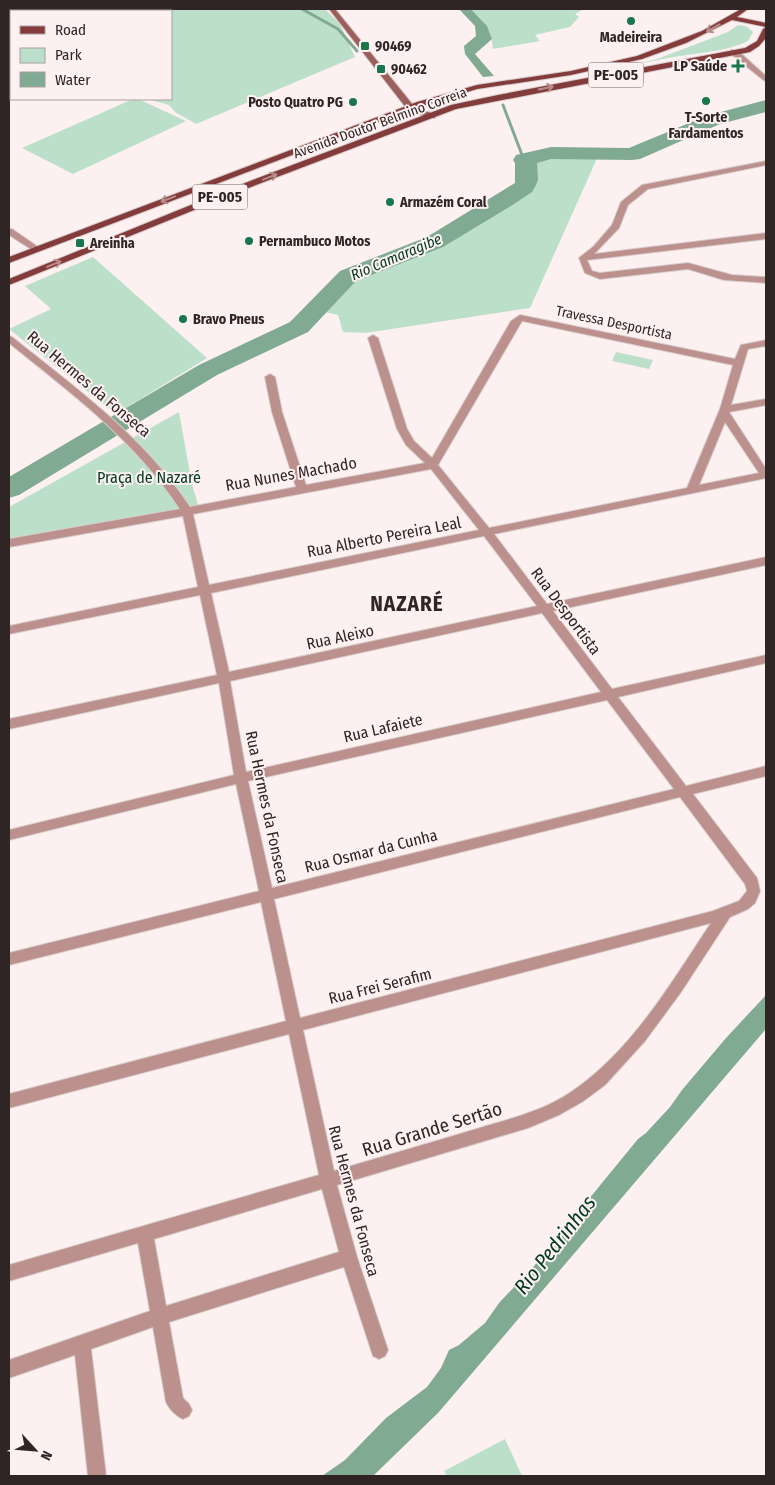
<svg xmlns="http://www.w3.org/2000/svg" width="775" height="1485" font-family="'Fira Sans Condensed',sans-serif">
	<style>
		.green { fill: #bcdfca }
		.water { fill: #81aa92 }
		.lines { fill: none; stroke-linecap: round; stroke-linejoin: round }
		.stream { stroke: #81aa92; stroke-width: 3 }
		.river { fill: #81aa92; fill-rule: evenodd }
		.street-casing { stroke: #d7cccb; stroke-width: 2 }
		.secondary-casing { stroke: #d7cccb; stroke-width: 2 }
		.primary-casing { stroke: #d7cccb; stroke-width: 2 }
		.street { fill: #bb908d; fill-rule: evenodd }
		.secondary { fill: #9b5f5c; fill-rule: evenodd }
		.primary { fill: #833b3b; fill-rule: evenodd }
		.oneway { stroke: #b98d8c }
		.poi-dot { fill: #19774e; stroke: #fcf1f0; stroke-width: 2 }
		.labels { text-anchor: middle; dominant-baseline: central; stroke-width: 4; stroke-linejoin: round; paint-order: stroke }
		.far-poi-label { font-size: 14px; font-weight: bold; fill: #2f2525; stroke: #fcf1f0; text-anchor: start }
		.far-street-label { font-size: 14px; fill: #2f2525; stroke: #fcf1f0 }
		.shield { fill: #fcf1f0; stroke: #6c6262; stroke-width: 1 }
		.shield-label { font-size: 15px; font-weight: bold; fill: #2f2525 }
		.far-water-label { font-size: 15px; font-style: italic; fill: #003821; stroke: #fcf1f0 }
		.street-label { font-size: 16px; fill: #2f2525; stroke: #fcf1f0 }
		.park-label { font-size: 16px; fill: #023a22; stroke: #fcf1f0 }
		.near-street-label { font-size: 19px; fill: #2f2525; stroke: #fcf1f0 }
		.district-label { font-size: 21px; font-weight: bold; letter-spacing: 1px; fill: #2f2525; stroke: #fcf1f0 }
		.near-water-label { font-size: 21px; font-style: italic; fill: #003821; stroke: #fcf1f0 }
	</style>
	<rect width="100%" height="100%" fill="#fcf1f0"/>
	<!-- green -->
	<g class="green">
		<path d="M113 9H325L340 24 355 57 196 124 175 112 169 105 148 99H171V11H109Z"/>
		<path d="M471 9H584L575 14 579 17 570 27 535 35 540 41 493 49C491 28 485 23 471 9Z"/>
		<path d="M738 25 746 26 753 32 748 41C721 54 687 53 658 60 618 68 578 78 538 84L600 73 657 59 728 32Z"/>
		<path d="M133 99H138L186 121 73 174 22 148Z"/>
		<path d="M551 153 599 154 530 308 365 333 343 332 338 315 316 310 348 276 435 242 524 187 528 172 524 160Z"/>
		<path d="M93 257 207 358 116 414 9 329 51 309 25 286Z"/>
		<path d="M616 352 653 360 649 369 612 361Z"/>
		<path d="M179 412 192 484 199 508 9 548V507Z"/>
		<path d="M505 1439 522 1476H447L444 1471Z"/>
	</g>
	<!-- water -->
	<g class="water">
		<path d="M459 9H471L487 26 492 39 475 54 494 76 483 77 465 54 464 46 476 36 475 26Z"/>
		<path d="M766 995 765 1030 438 1413 373 1476H322L345 1460 386 1418 427 1387 441 1368 449 1350 459 1345 485 1323 499 1303 534 1266 638 1139 646 1133 670 1107 682 1090 726 1038Z"/>
	</g>
	<g class="lines">
		<!-- stream -->
		<g class="stream">
			<path d="M302 9 338 29 357 51"/>
			<path d="M503 105 524 160"/>
		</g>
		<!-- river -->
		<path class="river" d="M766 100V112L720 124 640 159 632 160 551 159 537 163 538 180 535 187 532 192 514 204 443 247 356 281 308 332 217 375 19 495 9 498V477L199 365 290 322 340 271 427 237 515 183V163L513 160 516 155 551 147 629 148 706 116Z"/>
		<!-- street casing -->
		<g class="street-casing">
			<g id="street">
				<path d="M98 9H106L104 11H96Z"/>
				<path d="M731 50H737L766 76V82L731 54Z"/>
				<path d="M766 161V165L648 189 628 205 619 228 594 254 766 233V239L587 260 592 271 600 273 688 263 732 275 766 277V283L724 280 688 269 600 279 585 273 579 258 594 246 612 225 621 202 642 185Z"/>
				<path d="M9 229H12L41 249 34 251 9 235Z"/>
				<path d="M520 315 735 359 741 345 766 340V346L748 349 731 405 766 399V405L729 412 766 469V478L494 534 547 604 766 557V565L553 611 612 689 766 655V663L618 697 686 786 766 766V776L693 794 757 878 760 891 755 903 748 909 730 917 681 992 645 1041 605 1085 582 1102 559 1115 528 1128 337 1185 357 1257 388 1350 385 1356 379 1359 373 1356 344 1267 169 1322 183 1398 189 1404 192 1410 189 1416 183 1419C175 1415 170 1410 166 1402L153 1327 91 1349 106 1476H88L75 1355 9 1378V1360L150 1311 138 1243 9 1281V1265L319 1175 289 1034 9 1108V1094L286 1021 261 902 9 965V953L259 891 236 784 9 840V830L234 775 219 683 9 729V719L217 675 200 595 9 634V626L198 587 183 516 9 547V539L180 509C136 441 71 393 9 343V336L12 337C77 389 144 437 190 507L296 487 272 412 265 377 270 374 275 377 282 412 306 485 425 463 406 445 397 429 368 338 373 335 378 338 407 429 414 441 432 458 511 321ZM522 321 733 365 720 409 687 488 489 528 438 465ZM725 422 759 473 699 485ZM431 469 479 530 209 585 193 514ZM484 536 537 606 229 672 211 593ZM542 613 601 692 246 772 230 681ZM607 700 674 789 272 888 248 781ZM680 797 745 884 747 891 739 901 713 911 300 1018 274 899ZM711 923C671 983 632 1051 571 1092 545 1110 513 1118 483 1127 434 1142 384 1156 334 1171L303 1030ZM322 1189 339 1252 166 1306 154 1239Z"/>
			</g>
		</g>
		<!-- secondary casing -->
		<g class="secondary-casing">
			<path id="secondary" d="M329 9H335L413 105 421 110 435 114V118L415 114 407 109Z"/>
		</g>
		<!-- primary casing -->
		<g class="primary-casing">
			<path id="primary" d="M741 9H748L737 17 766 23V38L759 46 750 52 456 109 251 187 9 285V279L245 183 451 105 498 95 745 48 757 41 763 29 766 27 732 20 686 43 642 59 571 75 477 89 413 109 9 263V257L417 102 477 85 571 71 637 56 702 31Z"/>
		</g>
		<!-- street -->
		<use href="#street" class="street"/>
		<!-- secondary -->
		<use href="#secondary" class="secondary"/>
		<!-- primary -->
		<use href="#primary" class="primary"/>
	</g>
	<!-- one-way arrows -->
	<defs><path id="oneway-shaft" d="M-6 0H5M1.5-3L5.5 0L1.5 3" fill="none" stroke-width="1.6" stroke-linecap="round" stroke-linejoin="round" transform="scale(1.25)"/></defs>
	<g class="oneway">
		<use href="#oneway-shaft" transform="translate(713 28) rotate(151)"/>
		<use href="#oneway-shaft" transform="translate(546 88) rotate(-11)"/>
		<use href="#oneway-shaft" transform="translate(270 177) rotate(-21)"/>
		<use href="#oneway-shaft" transform="translate(168 199) rotate(159)"/>
		<use href="#oneway-shaft" transform="translate(54 264) rotate(-22)"/>
	</g>
	<!-- markers -->
	<g class="poi-dot">
		<circle cx="631" cy="21" r="5"/>
		<rect x="360" y="41" width="10" height="10" rx="2.5"/>
		<path d="M735.5 58.5h5v5h5v5h-5v5h-5v-5h-5v-5h5z"/>
		<rect x="376" y="64" width="10" height="10" rx="2.5"/>
		<circle cx="706" cy="101" r="5"/>
		<circle cx="353" cy="102" r="5"/>
		<circle cx="390" cy="202" r="5"/>
		<circle cx="249" cy="241" r="5"/>
		<rect x="75" y="238" width="10" height="10" rx="2.5"/>
		<circle cx="183" cy="319" r="5"/>
	</g>
	<g class="labels">
		<!-- far-poi labels -->
		<g class="far-poi-label">
			<text x="631" y="37" text-anchor="middle">Madeireira</text>
			<text x="375" y="46">90469</text>
			<text x="727" y="66" text-anchor="end">LP Saúde</text>
			<text x="391" y="69">90462</text>
			<text x="343" y="102" text-anchor="end">Posto Quatro PG</text>
			<text x="706" y="117" text-anchor="middle">T-Sorte<tspan x="706" dy="16">Fardamentos</tspan></text>
			<text x="400" y="202">Armazém Coral</text>
			<text x="259" y="241">Pernambuco Motos</text>
			<text x="90" y="243">Areinha</text>
			<text x="193" y="319">Bravo Pneus</text>
		</g>
		<!-- far-street labels -->
		<g class="far-street-label">
			<text transform="translate(380 123) rotate(-20)">Avenida Doutor Belmino Correia</text>
			<text transform="translate(614 323) rotate(12)">Travessa Desportista</text>
		</g>
		<!-- shield labels -->
		<g class="shield">
			<rect x="588.5" y="62.5" width="55" height="25" rx="4"/>
			<rect x="192.5" y="184.5" width="55" height="25" rx="4"/>
		</g>
		<g class="shield-label">
			<text x="616" y="75">PE-005</text>
			<text x="220" y="197">PE-005</text>
		</g>
		<!-- far-water labels -->
		<g class="far-water-label">
			<text transform="translate(396 257) rotate(-23)">Rio Camaragibe</text>
		</g>
		<!-- street labels -->
		<g class="street-label">
			<text transform="translate(89 384) rotate(40)">Rua Hermes da Fonseca</text>
			<text transform="translate(291 474) rotate(-10)">Rua Nunes Machado</text>
			<text transform="translate(384 537) rotate(-11)">Rua Alberto Pereira Leal</text>
			<text transform="translate(566 611) rotate(53)">Rua Desportista</text>
			<text transform="translate(340 637) rotate(-12)">Rua Aleixo</text>
			<text transform="translate(383 728) rotate(-13)">Rua Lafaiete</text>
			<text transform="translate(267 807) rotate(78)">Rua Hermes da Fonseca</text>
			<text transform="translate(371 851) rotate(-14)">Rua Osmar da Cunha</text>
			<text transform="translate(380 986) rotate(-14)">Rua Frei Serafim</text>
			<text transform="translate(354 1201) rotate(75)">Rua Hermes da Fonseca</text>
		</g>
		<!-- park labels -->
		<g class="park-label">
			<text x="149" y="477">Praça de Nazaré</text>
		</g>
		<!-- near-street labels -->
		<g class="near-street-label">
			<text transform="translate(432 1129) rotate(-17)">Rua Grande Sertão</text>
		</g>
		<!-- district labels -->
		<g class="district-label">
			<text x="407" y="604">NAZARÉ</text>
		</g>
		<!-- near-water labels -->
		<g class="near-water-label">
			<text transform="translate(555 1245) rotate(-52)">Rio Pedrinhas</text>
		</g>
	</g>
	<!-- border -->
	<rect width="775" height="1485" fill="none" stroke="#2f2525" stroke-width="20"/>
	<!-- legend -->
	<rect x="10" y="10" width="162" height="90" fill="#fcf1f0" stroke="#aa9f9f"/>
	<rect x="20" y="26" width="25" height="8" fill="#833b3b" stroke="#aa9f9f"/>
	<text x="55" y="35" font-size="15" fill="#2f2525">Road</text>
	<rect x="20" y="48" width="25" height="15" fill="#bcdfca" stroke="#aa9f9f"/>
	<text x="55" y="60" font-size="15" fill="#2f2525">Park</text>
	<rect x="20" y="72" width="25" height="15" fill="#81aa92" stroke="#aa9f9f"/>
	<text x="55" y="85" font-size="15" fill="#2f2525">Water</text>
	<!-- north arrow -->
	<g transform="translate(35 1450) rotate(116)" stroke="#fcf1f0" stroke-width="4" paint-order="stroke">
	<path d="M0-4L9 19L0 12L-9 19Z" fill="#2f2525"/>
	<text y="-8" font-size="14" font-weight="bold" text-anchor="middle" fill="#2f2525">N</text>
	</g>
</svg>
